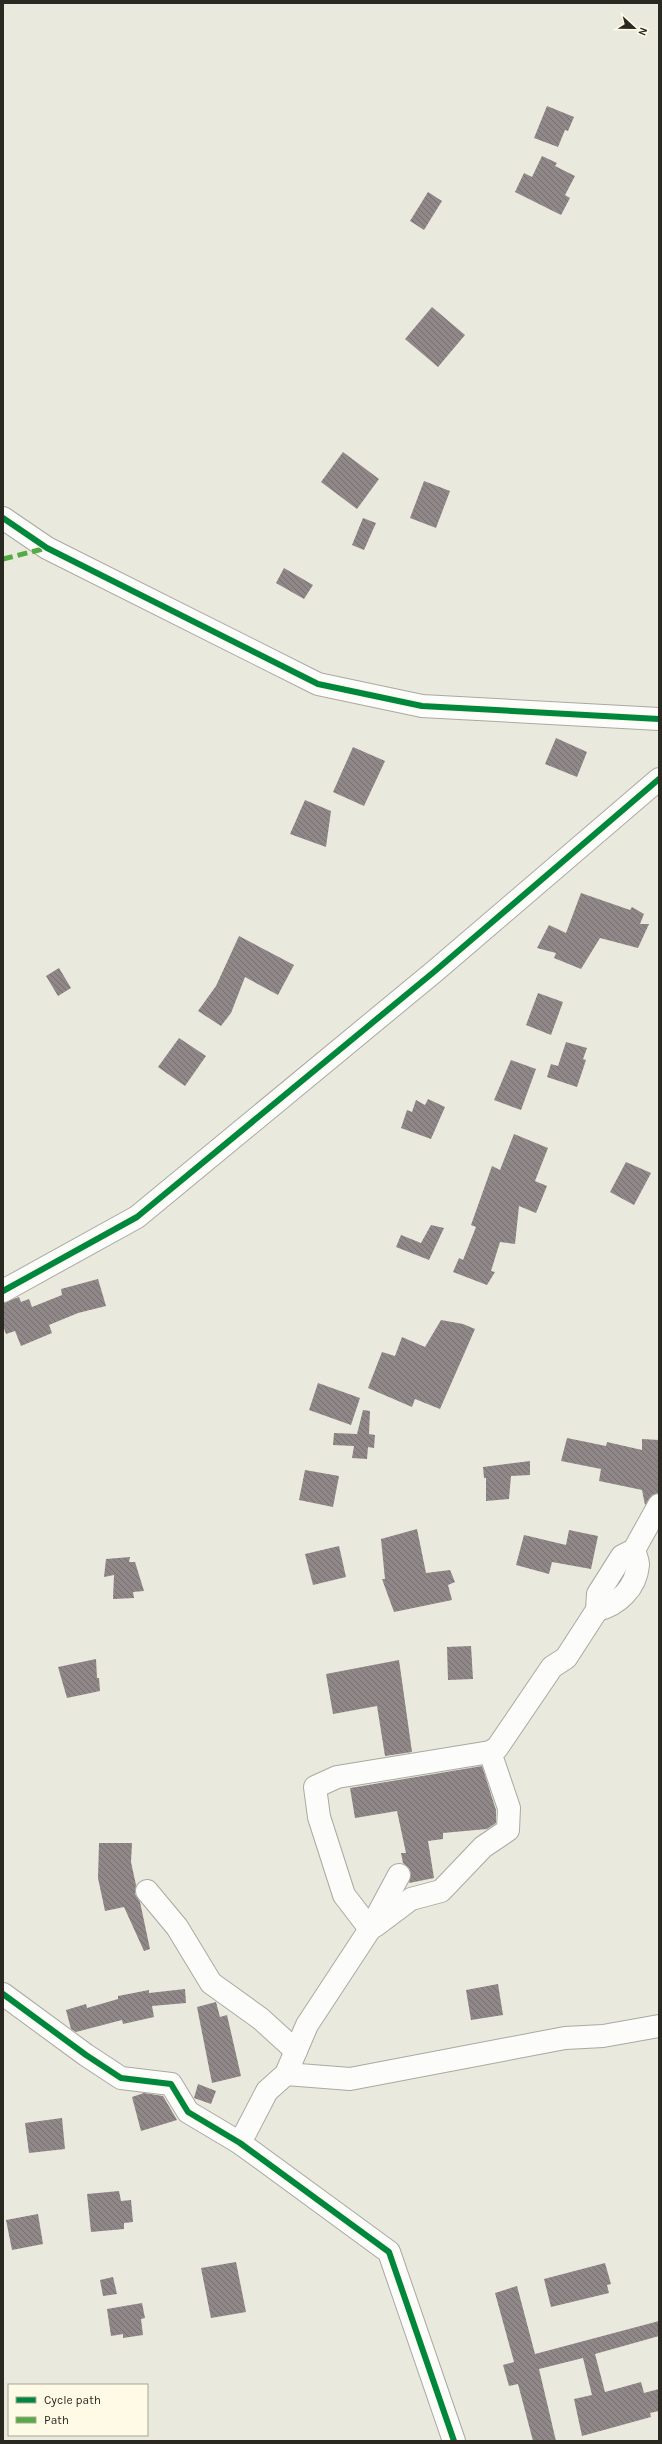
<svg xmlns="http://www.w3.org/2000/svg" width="662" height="2444" font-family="Karla,sans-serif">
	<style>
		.building { fill: url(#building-back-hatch) }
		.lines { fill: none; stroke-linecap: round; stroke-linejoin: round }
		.minor-casing { stroke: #aaa9a0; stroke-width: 24 }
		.minor { stroke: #fcfcfa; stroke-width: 22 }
		.quiet { stroke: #53ab43; stroke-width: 5; stroke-dasharray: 10 5; stroke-linecap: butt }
		.cycleway-casing { stroke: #fefae5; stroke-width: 8 }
		.cycleway { stroke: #00873e; stroke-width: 6 }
	</style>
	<defs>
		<pattern id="building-back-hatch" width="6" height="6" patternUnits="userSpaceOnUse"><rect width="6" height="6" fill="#908788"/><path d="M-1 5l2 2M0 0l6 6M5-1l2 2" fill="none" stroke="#766e6f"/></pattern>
	</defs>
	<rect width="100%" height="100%" fill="#eae9de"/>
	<!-- building -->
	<g class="building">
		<path d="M547 106 574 117 568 131 565 130 558 147 534 138Z"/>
		<path d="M542 156 557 163 555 166 575 176 565 195 570 198 561 215 515 192 524 173 532 177Z"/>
		<path d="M428 192 442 201 424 230 410 221Z"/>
		<path d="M432 307 465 335 438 367 405 339Z"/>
		<path d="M343 452 379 479 357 509 321 482Z"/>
		<path d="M424 481 450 491 436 528 410 518Z"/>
		<path d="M363 518 376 523 364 550 352 545Z"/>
		<path d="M284 568 313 585 304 599 276 583Z"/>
		<path d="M556 738 587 752 577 777 545 764Z"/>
		<path d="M353 747 385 761 364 806 333 792Z"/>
		<path d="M305 800 331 811 326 847 290 834Z"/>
		<path d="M581 893 630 910 632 907 644 914 640 924H649L638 948 600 938 581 969 554 958 556 953 537 948 549 925 566 933Z"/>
		<path d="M239 936 294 965 278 995 245 977 231 1013 221 1026 198 1011 216 986Z"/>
		<path d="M59 968 71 988 58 996 46 976Z"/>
		<path d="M538 993 563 1002 551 1035 526 1025Z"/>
		<path d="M179 1038 206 1056 185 1086 158 1067Z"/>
		<path d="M566 1042 587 1048 583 1059 586 1060 577 1087 547 1077 551 1064 558 1066Z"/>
		<path d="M511 1060 536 1069 521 1110 494 1100Z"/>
		<path d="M428 1099 445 1107 431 1139 401 1128 407 1110 412 1112 416 1100 425 1105Z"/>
		<path d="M514 1134 548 1148 535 1181 547 1186 536 1213 519 1206 515 1244 500 1242 491 1271 495 1272 487 1285 453 1272 459 1258 463 1260 476 1227 471 1225 492 1166 500 1170Z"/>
		<path d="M626 1162 651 1173 634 1205 610 1192Z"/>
		<path d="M431 1225 444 1228 429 1260 396 1247 401 1235 421 1243Z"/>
		<path d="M98 1279 106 1306 78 1313 49 1325 52 1333 21 1346 15 1331 6 1334 3 1326V1303L19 1297 21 1302 29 1299 32 1307 62 1295 61 1289Z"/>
		<path d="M441 1320 463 1324 475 1329 440 1409 415 1399 412 1407 368 1388 382 1352 395 1356 402 1337 425 1347Z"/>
		<path d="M318 1383 360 1398 351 1425 309 1410Z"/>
		<path d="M363 1410 370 1411 369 1434 375 1435 374 1448 368 1447 367 1459 352 1458 354 1446 333 1445 334 1433 357 1434Z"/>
		<path d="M567 1438 606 1446 607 1442 642 1450V1439L659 1440V1493L652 1495 645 1505 642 1490 599 1481 601 1469 561 1461Z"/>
		<path d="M530 1461V1475L511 1476 509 1499 486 1501V1478H484L483 1467Z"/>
		<path d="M305 1470 339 1476 333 1507 299 1500Z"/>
		<path d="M417 1529 426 1573 450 1570 455 1582 448 1585 452 1600 394 1612 382 1579H385L381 1539Z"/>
		<path d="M569 1530 598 1536 591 1569 552 1562 549 1574 516 1565 524 1535 566 1545Z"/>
		<path d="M339 1546 346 1577 313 1585 305 1554Z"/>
		<path d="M130 1557 129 1562H135L144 1591 133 1592 134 1598 113 1599 114 1575 104 1577 106 1559Z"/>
		<path d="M471 1646 473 1679 448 1680 447 1647Z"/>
		<path d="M96 1659 97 1678H99L100 1691 67 1698 58 1667Z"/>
		<path d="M399 1660 412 1752 385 1756 377 1706 333 1714 326 1674Z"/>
		<path d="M482 1766 496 1810V1823L487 1829 443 1833V1839L428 1841 434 1878 409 1883 411 1874 409 1868 403 1863 401 1853H406L397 1811 355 1818 350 1788Z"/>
		<path d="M99 1843H132L131 1862 136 1885 135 1894 140 1902 150 1949 144 1951 124 1907 105 1911 98 1878Z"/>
		<path d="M498 1984 503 2015 471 2020 466 1990Z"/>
		<path d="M185 1989 186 2003 152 2006 154 2017 123 2024 122 2020 76 2032 71 2029 66 2010 86 2004 87 2008 118 1999V1996L149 1990V1993Z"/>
		<path d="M216 2002 220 2017 227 2015 241 2076 212 2083 197 2007Z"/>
		<path d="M198 2084 216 2091 211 2104 194 2098Z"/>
		<path d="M144 2093 163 2096 177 2120 141 2131 132 2097Z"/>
		<path d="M62 2118 65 2149 29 2153 25 2123Z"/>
		<path d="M119 2191 121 2201 131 2200 133 2222 124 2223V2229L91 2232 87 2194Z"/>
		<path d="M38 2214 43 2244 12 2250 6 2220Z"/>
		<path d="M236 2262 246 2312 211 2318 201 2268Z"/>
		<path d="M605 2263 611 2284 607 2285 609 2293 551 2307 544 2279Z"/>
		<path d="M113 2277 117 2294 103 2296 100 2280Z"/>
		<path d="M517 2286 535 2354 659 2321V2336L595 2354 605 2392 641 2382 644 2393 659 2389V2411L650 2413 651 2417 582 2436 574 2399 592 2395 583 2358 539 2369 556 2441H533L518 2384 509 2386 503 2365 514 2362 495 2293Z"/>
		<path d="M142 2303 145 2318 141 2319 143 2335 123 2338V2334L111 2336 107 2309Z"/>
	</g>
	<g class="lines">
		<!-- minor casing -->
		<g class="minor-casing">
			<g id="minor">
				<path d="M3 518 47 548 318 684 422 706 659 719"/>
				<path d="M3 1291 137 1217 435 971 659 779"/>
				<path d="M597 1610C618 1605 636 1588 638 1565 638 1560 635 1554 634 1550"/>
				<path d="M147 1891 177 1927 211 1983 261 2019 296 2051"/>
				<path d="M375 1926 411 1899 441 1891 483 1847 508 1830 509 1808 490 1752"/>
				<path d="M370 1929 344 1895 319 1817 315 1787 337 1777 490 1752 497 1748 552 1667 566 1658 597 1610 598 1594 622 1556 634 1550 659 1505"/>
				<path d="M3 1994 86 2055 121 2078 171 2084 188 2112 240 2143 389 2252 454 2441"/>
				<path d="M286 2074 350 2079 565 2038 603 2036 659 2026"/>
				<path d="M240 2143 267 2091 286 2074 307 2025 370 1929 399 1875"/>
			</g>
		</g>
		<!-- minor -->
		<use href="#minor" class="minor"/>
		<!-- quiet -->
		<path class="quiet" d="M3 559 47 548"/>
		<!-- cycleway casing -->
		<g class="cycleway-casing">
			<g id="cycleway">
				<path d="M3 518 47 548 318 684 422 706 659 719"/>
				<path d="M3 1291 137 1217 435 971 659 779"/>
				<path d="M3 1994 86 2055 121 2078 171 2084 188 2112 240 2143 389 2252 454 2441"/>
			</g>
		</g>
		<!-- cycleway -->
		<use href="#cycleway" class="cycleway"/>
	</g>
	<!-- border -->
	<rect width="662" height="2444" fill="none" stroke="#2a2921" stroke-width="8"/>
	<!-- legend -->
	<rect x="8" y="2384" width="140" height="52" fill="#fefae5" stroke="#a9a697"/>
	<rect x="16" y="2397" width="20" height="6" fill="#00873e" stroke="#a9a697"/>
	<text x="44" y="2404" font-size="12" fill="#2a2921">Cycle path</text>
	<rect x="16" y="2417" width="20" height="6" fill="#53ab43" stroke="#a9a697"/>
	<text x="44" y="2424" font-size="12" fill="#2a2921">Path</text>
	<!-- north arrow -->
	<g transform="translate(634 28) rotate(112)" stroke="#fefae5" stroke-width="3" paint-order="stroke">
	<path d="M0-3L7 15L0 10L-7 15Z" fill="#2a2921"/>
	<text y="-6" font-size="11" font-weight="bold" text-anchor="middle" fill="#2a2921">N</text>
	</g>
</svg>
